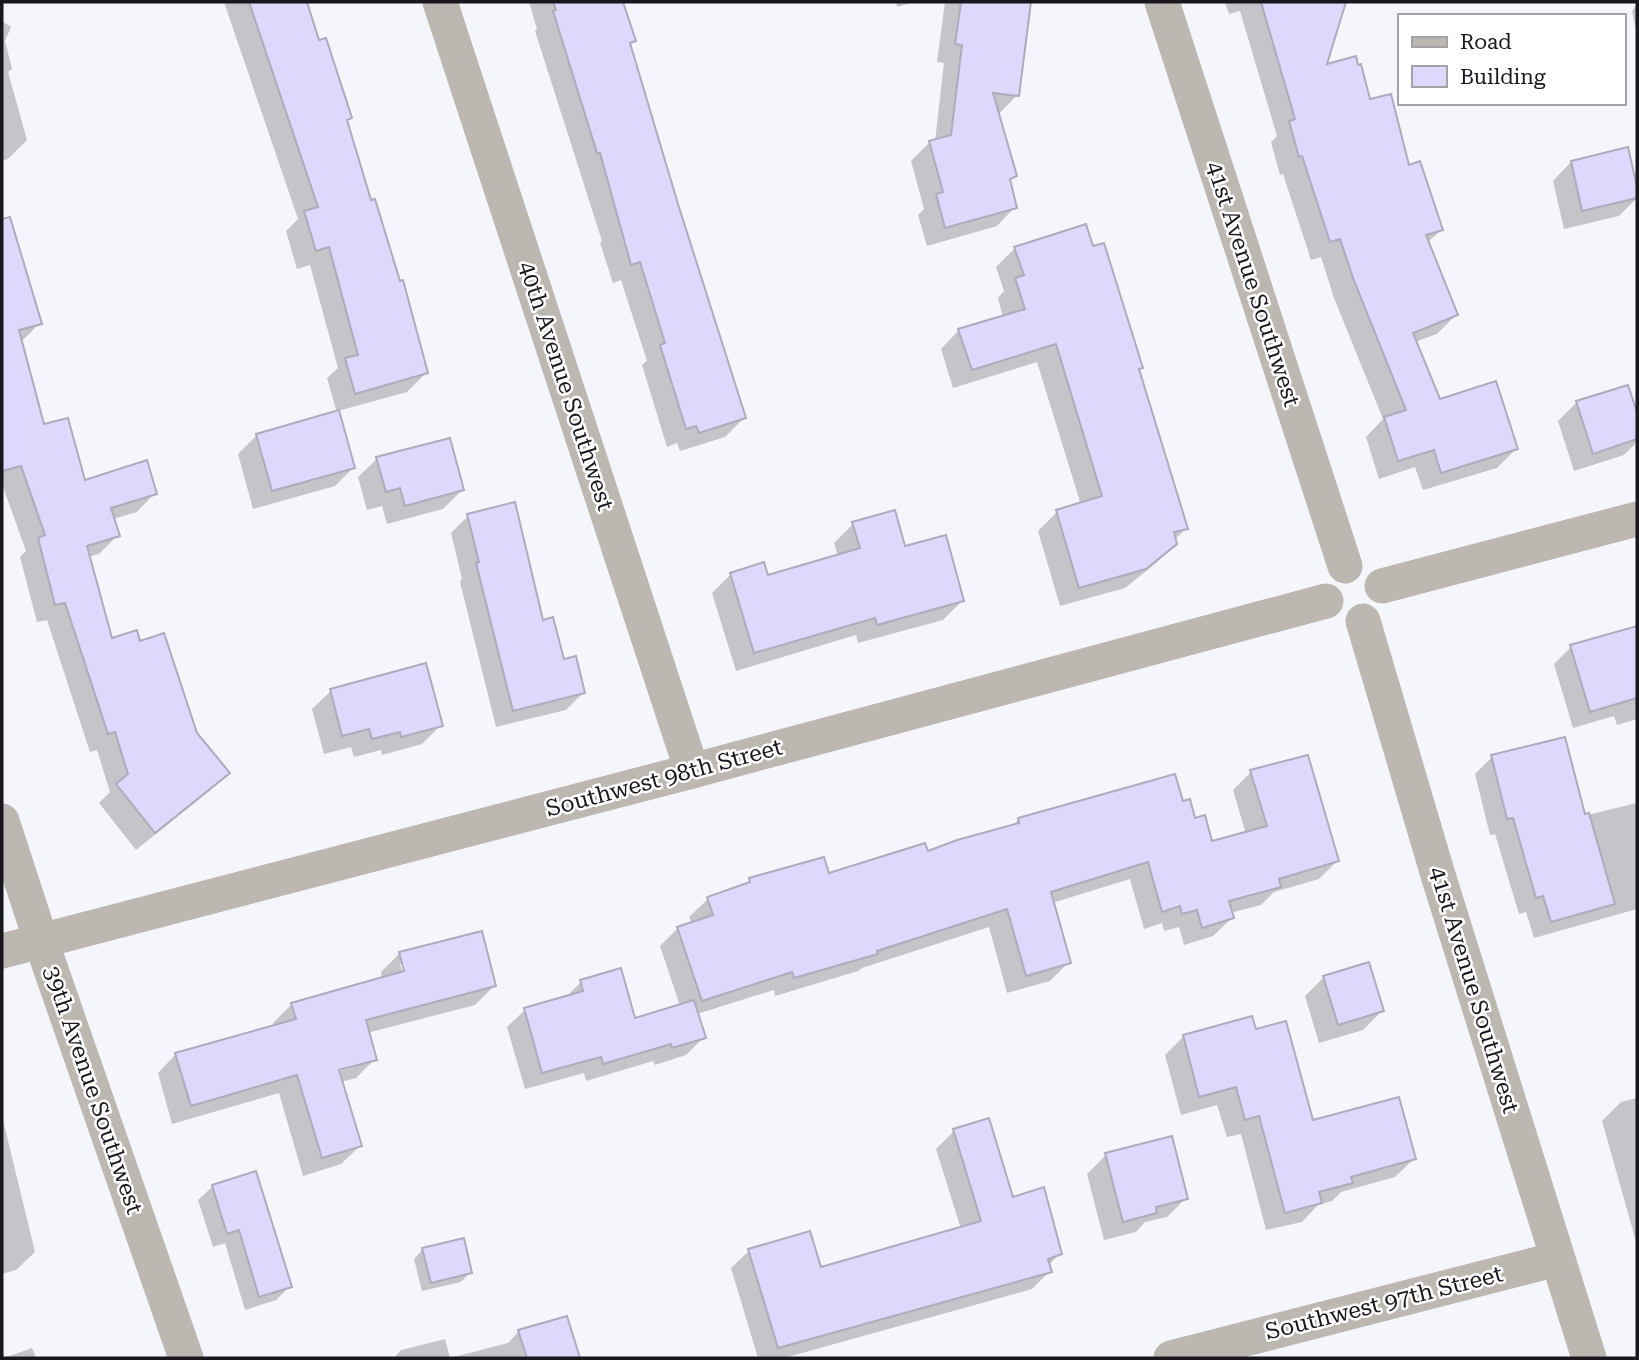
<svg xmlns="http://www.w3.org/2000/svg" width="1639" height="1360" font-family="'Roboto Serif',serif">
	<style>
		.shadow { fill: #0003; fill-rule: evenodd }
		.building { fill: #ddd9fc; stroke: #adabbc; stroke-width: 2 }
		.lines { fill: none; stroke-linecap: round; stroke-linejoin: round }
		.street { stroke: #bcb8b1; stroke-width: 35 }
		.labels { text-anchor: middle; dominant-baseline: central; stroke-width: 5; stroke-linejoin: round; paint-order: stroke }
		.street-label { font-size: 23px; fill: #18171e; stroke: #fff }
	</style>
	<rect width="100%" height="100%" fill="#f5f5fc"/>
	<!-- shadow -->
	<g class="shadow">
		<path d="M224 2H305L318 42 350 117 346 122 426 373 407 392 338 411 353 468 335 486 253 509 238 454 257 435 337 413 327 378 338 368 310 265 297 269 286 231 298 219Z"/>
		<path d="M529 2H613L614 5 621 2 634 40 629 46 744 418 725 437 680 451 677 443 667 447 642 365 647 361 621 280 613 283 600 243 602 241 535 31 537 29Z"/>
		<path d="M896 2H914L897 7Z"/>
		<path d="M945 2H1029L1017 95 998 115 1015 175 1009 181 1015 207 997 226 927 246 918 215 924 209 911 161 930 142 935 141 944 63 937 62Z"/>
		<path d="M1225 2H1342L1325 67 1369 101 1441 230 1427 243 1456 315 1437 334 1415 342 1439 401 1516 449 1497 468 1423 490 1415 467 1379 479 1366 437 1383 419 1334 298 1321 257 1311 260 1283 174 1280 175 1271 142 1277 136 1240 11 1229 14Z"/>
		<path d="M1637 5V34L1632 11Z"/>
		<path d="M2 21 11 27 5 41 12 69 8 72 27 140 8 159 2 161Z"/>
		<path d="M1626 149 1637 198 1619 216 1564 229 1553 181 1571 162Z"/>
		<path d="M1015 248 1141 367 1138 371 1186 529 1174 540 1175 544 1156 563 1125 588 1060 606 1038 531 1057 512 1081 505 1037 362 953 388 941 349 959 330 1003 317 998 298 1004 291 996 267Z"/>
		<path d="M23 264 40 323 22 341 43 427 84 482 155 493 137 512 113 519 118 535 99 554 88 557 111 640 139 643 196 734 227 773 209 791 136 850 99 803 110 792 97 750 90 752 47 620 37 622 20 557 26 551 2 484V270Z"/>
		<path d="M1627 387 1637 418V442L1624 455 1574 471 1558 421 1577 402Z"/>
		<path d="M377 459 462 490 443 509 387 524 382 506 367 510 358 477Z"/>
		<path d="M468 516 542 622 563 661 583 693 566 710 496 727 460 582 462 579 451 533Z"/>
		<path d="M853 524 903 548 962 601 943 620 858 643 856 635 736 671 712 593 731 574 767 578 838 556 834 543Z"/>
		<path d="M1637 626V719L1617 725 1614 716 1573 728 1554 664 1571 647Z"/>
		<path d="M331 691 441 725 422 744 382 755 381 750 354 757 351 747 324 754 312 709Z"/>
		<path d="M1492 757 1583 816 1637 803V909L1534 938 1526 912 1519 914 1495 834 1490 835 1475 774Z"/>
		<path d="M1251 772 1337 861 1319 879 1274 892 1261 905 1230 913 1232 918 1213 936 1184 945 1179 927 1164 931 1162 923 1144 929 1130 879 1052 903 1069 962 1050 981 1007 993 989 927 862 968 858 971 775 996 774 990 697 1014 704 1037 686 1055 655 1065 653 1061 586 1081 584 1073 525 1089 507 1027 525 1010 564 999 581 982 634 1020 680 1006 660 946 678 928 692 924 689 917 708 899 743 887 750 880 828 875 927 853 1010 828 1019 819 1182 803 1211 843 1246 834 1233 790Z"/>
		<path d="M400 953 494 986 475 1005 367 1033 375 1059 356 1078 341 1082 360 1146 341 1164 303 1176 279 1093 172 1124 158 1073 176 1054 274 1027 273 1023 292 1004 382 979 381 972ZM400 964H404L408 979 404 980ZM355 1064V1067L331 1074 330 1070Z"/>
		<path d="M1324 977 1382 1011 1363 1030 1319 1043 1305 996Z"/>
		<path d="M1255 1031 1312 1122 1414 1159 1395 1177 1341 1192 1332 1201 1318 1205 1302 1222 1266 1230 1241 1134 1227 1137 1217 1105 1181 1115 1165 1055 1184 1036Z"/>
		<path d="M1637 1098V1245L1602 1121 1621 1102Z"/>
		<path d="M2 1116 35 1252 16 1270 2 1274Z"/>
		<path d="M954 1131 1060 1253 1048 1266 1050 1271 1032 1289 784 1358H758L731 1268 749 1251 819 1269 961 1229 936 1149Z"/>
		<path d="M1106 1155 1186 1198 1167 1217 1145 1222 1136 1232 1104 1240 1087 1174Z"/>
		<path d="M213 1186 290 1286 276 1300 245 1310 225 1243 213 1247 198 1200Z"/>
		<path d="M423 1249 470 1273 461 1282 422 1291 414 1259Z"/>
		<path d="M566 1319 578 1358H394L401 1350 445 1339 450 1358 508 1343 519 1331Z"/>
		<path d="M32 1348 36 1358H4Z"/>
	</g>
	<!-- building -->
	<g class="building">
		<path d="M249 2H307L319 40 326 38 352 118 347 120 371 200 375 199 400 281 403 280 428 373 355 394 345 358 358 355 329 247 316 251 304 211 318 207Z"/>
		<path d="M553 2H623L636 41 630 43 678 204 746 418 699 433 696 426 686 429 660 345 665 343 640 262 631 265 600 153H597L553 11 556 10Z"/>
		<path d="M961 2H1031L1019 96 993 93 1017 176 1010 179 1017 208 945 228 936 194 943 192 929 141 951 135 962 45 955 44Z"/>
		<path d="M1261 2H1346L1327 64 1356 56 1358 65 1361 64 1370 99 1391 94 1409 165 1420 161 1443 230 1426 235 1458 315 1413 333 1440 399 1496 381 1518 449 1441 473 1434 450 1398 461 1384 417 1406 410 1353 278 1340 239 1330 242 1302 156 1299 157 1289 121 1295 119Z"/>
		<path d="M1628 147 1637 187V198L1582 211 1571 161Z"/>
		<path d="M10 217 42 324 19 330 44 424 68 418 85 480 147 460 157 494 111 508 120 536 87 546 112 638 137 630 140 641 164 633 197 733 230 773 155 833 116 784 128 774 115 732 108 734 65 603 55 605 38 538 45 535 21 466 2 471V219Z"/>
		<path d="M1086 224 1093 246 1104 243 1143 368 1139 369 1188 529 1174 532 1177 544 1146 569 1079 588 1056 510 1102 496 1056 344 972 370 958 329 1025 309 1015 278 1024 275 1014 247Z"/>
		<path d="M1628 385 1637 412V439L1593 454 1576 401Z"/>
		<path d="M339 410 355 468 272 491 256 434Z"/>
		<path d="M450 438 464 490 405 506 400 488 386 492 376 457Z"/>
		<path d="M515 502 543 620 553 617 564 659 576 656 585 693 513 711 476 563 479 562 467 514Z"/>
		<path d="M895 510 905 546 946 535 964 601 877 625 875 618 754 653 730 573 764 562 768 575 860 548 852 522Z"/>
		<path d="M1637 626V698L1590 712 1570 645Z"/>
		<path d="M426 663 443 726 401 737 400 732 372 739 369 729 342 736 330 689Z"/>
		<path d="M1565 737 1585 814 1589 813 1615 904 1551 922 1543 896 1536 898 1513 818 1507 819 1491 755Z"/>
		<path d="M1308 755 1339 861 1279 879 1281 887 1229 901 1234 918 1202 928 1197 910 1182 914 1180 906 1162 912 1148 862 1051 892 1071 963 1026 976 1007 909 877 951 878 954 794 978 792 972 702 1001 677 927 713 915 707 897 750 882 749 878 824 857 829 873 925 843 928 851 957 840 1019 823 1018 818 1175 774 1183 801 1190 799 1195 818 1205 815 1212 841 1267 826 1250 770Z"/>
		<path d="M482 931 496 986 366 1020 377 1060 339 1070 362 1146 322 1158 297 1075 191 1106 175 1053 296 1019 291 1003 404 971 399 952Z"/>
		<path d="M1369 962 1384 1011 1338 1025 1323 976Z"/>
		<path d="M621 968 635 1018 694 1000 706 1038 672 1048 671 1044 603 1064 601 1057 542 1073 524 1008 583 991 580 980Z"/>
		<path d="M1252 1016 1256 1029 1286 1021 1313 1120 1399 1097 1416 1159 1351 1177 1353 1183 1319 1192 1322 1203 1285 1213 1259 1116 1245 1120 1236 1087 1199 1097 1183 1035Z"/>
		<path d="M989 1118 1013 1197 1044 1187 1062 1254 1048 1259 1052 1272 778 1348 748 1249 810 1231 821 1267 981 1221 953 1129Z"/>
		<path d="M1172 1136 1188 1199 1156 1207 1157 1213 1123 1222 1105 1153Z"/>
		<path d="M256 1171 292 1287 259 1297 239 1230 227 1234 212 1185Z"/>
		<path d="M464 1238 472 1273 431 1283 422 1248Z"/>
		<path d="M567 1316 580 1358H527L518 1330Z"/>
	</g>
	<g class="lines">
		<!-- street -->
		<g class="street">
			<path d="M440 2 692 771"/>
			<path d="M1162 2 1345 566"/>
			<path d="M1382 586 1637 519"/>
			<path d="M1363 621 1438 875 1589 1358"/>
			<path d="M2 821 41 941 186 1358"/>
			<path d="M2 951 692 771 1326 601"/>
			<path d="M1171 1358 1557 1259"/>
		</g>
	</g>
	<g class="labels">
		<!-- street labels -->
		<g class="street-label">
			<text transform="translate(1253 284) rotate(72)">41st Avenue Southwest</text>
			<text transform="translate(566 386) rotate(72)">40th Avenue Southwest</text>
			<text transform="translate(664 778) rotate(-15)">Southwest 98th Street</text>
			<text transform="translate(1474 990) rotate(73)">41st Avenue Southwest</text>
			<text transform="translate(93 1090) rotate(71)">39th Avenue Southwest</text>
			<text transform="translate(1384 1303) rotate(-14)">Southwest 97th Street</text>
		</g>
	</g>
	<!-- border -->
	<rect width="1639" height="1360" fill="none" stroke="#18171e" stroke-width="7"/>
	<!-- legend -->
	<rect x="1398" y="14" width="228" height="91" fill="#ffffff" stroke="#a3a2a5" stroke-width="2"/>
	<rect x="1412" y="37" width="35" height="10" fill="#bcb8b1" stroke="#a3a2a5" stroke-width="2"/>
	<text x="1460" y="49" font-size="21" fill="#18171e">Road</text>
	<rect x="1412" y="66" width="35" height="21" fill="#ddd9fc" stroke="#a3a2a5" stroke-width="2"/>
	<text x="1460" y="84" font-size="21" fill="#18171e">Building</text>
</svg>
